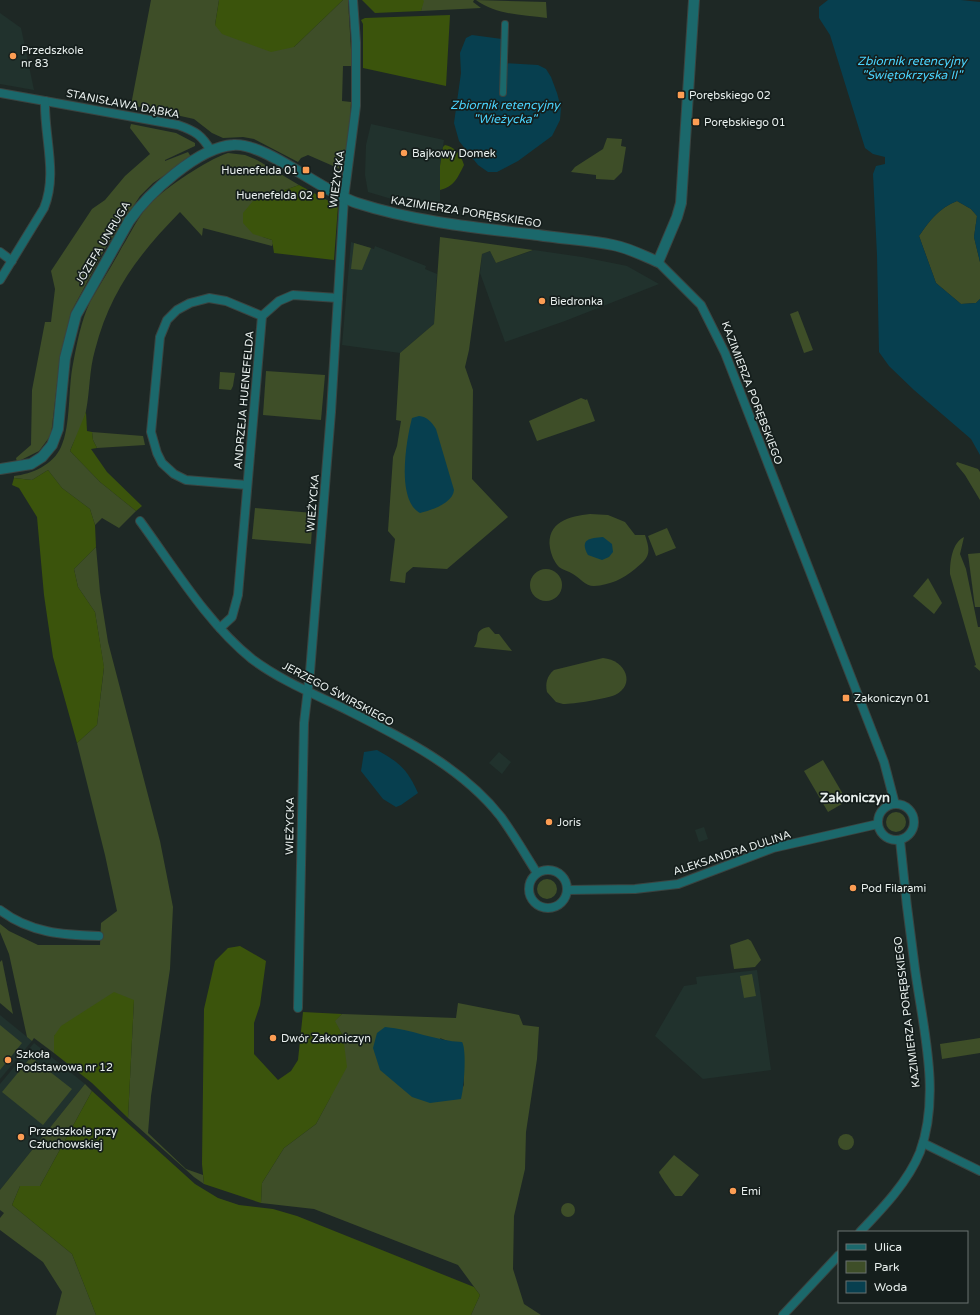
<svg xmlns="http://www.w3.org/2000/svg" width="980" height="1315" font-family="'Varela Round',sans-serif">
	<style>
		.built { fill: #21322d }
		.green { fill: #3e4e28; fill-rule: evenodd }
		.forest { fill: #3b540c }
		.water { fill: #073f4f }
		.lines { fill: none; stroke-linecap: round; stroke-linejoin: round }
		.pedestrian-casing { stroke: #3a4441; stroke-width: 8 }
		.minor-casing { stroke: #3a4441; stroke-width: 10 }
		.tertiary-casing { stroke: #3a4441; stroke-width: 12 }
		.pedestrian { stroke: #1b686b; stroke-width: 6 }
		.minor { stroke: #1b686b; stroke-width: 8 }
		.tertiary { stroke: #1b686b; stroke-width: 10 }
		.poi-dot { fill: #fc9d53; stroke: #151e1c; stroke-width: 1.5 }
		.labels { text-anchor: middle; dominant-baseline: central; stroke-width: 3.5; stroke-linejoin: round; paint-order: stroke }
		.poi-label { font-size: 11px; fill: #e9f0ee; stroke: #151e1c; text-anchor: start }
		.street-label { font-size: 11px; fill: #e9f0ee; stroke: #151e1c }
		.water-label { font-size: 12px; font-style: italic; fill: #4ad4fe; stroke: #151e1c }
		.quarter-label { font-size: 13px; font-weight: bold; fill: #e9f0ee; stroke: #151e1c }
	</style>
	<rect width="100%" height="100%" fill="#1e2825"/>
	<!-- built -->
	<g class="built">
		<path d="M0 13 21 28 34 90 0 84Z"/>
		<path d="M371 124 444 140 440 166V207L395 200 368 192 365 175 366 145Z"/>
		<path d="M351 242 374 249 375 246 426 266 425 269 437 274 434 324 400 353 342 345Z"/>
		<path d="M534 250 582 257 627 266 659 284 565 321 505 342 480 273 482 254 490 251 496 263Z"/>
		<path d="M499 752 511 762 502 774 489 763Z"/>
		<path d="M704 827 708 839 699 842 695 830Z"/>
		<path d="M757 970 771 1070 703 1079 655 1036 684 986 697 984 696 977Z"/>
		<path d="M0 1015 32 1041 0 1079Z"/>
		<path d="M34 1043 85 1084 0 1190V1084Z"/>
	</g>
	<!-- green -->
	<g class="green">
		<path d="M151 0H219L215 25 294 47 343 0H348L352 66H343L342 101 351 102C350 117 351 136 346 151 343 158 341 159 340 169L308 155 301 158 298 162 254 139 243 137 223 138 212 133 194 119 131 105Z"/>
		<path d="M423 0H474L473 2 481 8 421 11Z"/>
		<path d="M476 0 546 2 547 18C522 15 497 15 476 0Z"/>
		<path d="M131 124 176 133 195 143V146L165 160V161L188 152 191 157 153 183 140 196 105 249 71 312 60 358 51 435 39 451 17 462 16 458 31 445 32 390 45 322H51L55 289 51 271 92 209 105 200 125 176 150 154 130 128Z"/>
		<path d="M607 138 622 139 621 146 626 147 622 172 614 180 596 179V175L571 172 575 167 603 149Z"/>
		<path d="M228 153 245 155 257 160 299 185 253 201 263 237 272 240 273 243 272 246 203 228 202 236 180 212C138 255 110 292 95 350 89 371 90 391 86 411 84 424 75 438 70 451L100 482 136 511 119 528 102 518 95 525 90 509 62 488 48 470 32 480 14 478V476C32 474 53 465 61 447 71 426 68 388 73 364 77 343 81 321 90 302 100 284 112 266 122 247 131 233 138 216 150 204 166 187 207 160 228 153Z"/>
		<path d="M957 201 971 209 977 216 974 237 980 262V299L976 303 961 304 936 283 919 236C930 220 939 208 957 201Z"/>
		<path d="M440 237 533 250 496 263 490 251 482 254 469 350 465 367 473 390 472 479 508 517 447 569 413 567 406 573 405 583 390 581 395 539 388 531 393 457 397 446 401 421 396 420 400 353 434 324Z"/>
		<path d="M354 243 371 248 362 270 351 269Z"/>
		<path d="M798 311 813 350 804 353 790 314Z"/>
		<path d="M266 371 325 375 321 420 263 415Z"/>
		<path d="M220 372 235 373 233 386 231 390 219 389Z"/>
		<path d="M581 398 586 400 587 399 595 421 537 441 529 421Z"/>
		<path d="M92 432 143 436 145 445 97 448 93 440Z"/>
		<path d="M957 462 978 469 980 472V500L965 475 956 464Z"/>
		<path d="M255 508 313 513 311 544 252 539Z"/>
		<path d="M590 514 608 515 625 522 635 535H645C651 553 650 557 635 569 623 579 610 585 594 586 585 586 580 578 573 574 568 571 563 570 559 567 554 562 551 554 550 548 546 522 570 516 590 514Z"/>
		<path d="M667 528 676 548 656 556 648 536Z"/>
		<path d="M964 537 960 554 966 569 978 627H980V671L974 666 976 665 950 574C950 561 952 543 964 537Z"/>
		<path d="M96 547 100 592 108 642 160 841 173 907 170 969 151 1096 148 1133 186 1169 203 1175 204 1184 194 1177 128 1118 134 1000 54 1036V1053L34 1038 32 1041 27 1037 9 954 0 932V924L9 931 38 945H100L101 923 117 911 105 855 77 743 97 725 104 668 95 612 78 587 74 569Z"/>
		<path d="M980 553V607H975L968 554Z"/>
		<circle cx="546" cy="585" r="16"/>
		<path d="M928 578 942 603 934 614 913 596Z"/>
		<path d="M489 627 495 634H499L512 651 474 647C481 638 472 630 489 627Z"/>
		<path d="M603 658C626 660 636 685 615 695 606 699 573 704 563 704L556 702 547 692C545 683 547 676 554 670Z"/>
		<path d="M823 760 847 801 828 812 804 771Z"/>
		<circle cx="896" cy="822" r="10"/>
		<circle cx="547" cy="889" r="10"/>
		<path d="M748 939 751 941 761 960 755 967 734 969 730 945Z"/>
		<path d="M2 960 13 1014 0 1003V962Z"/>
		<path d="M752 974 756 996 744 998 740 976Z"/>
		<path d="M458 1003 519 1015 523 1025 539 1027 537 1059 526 1132 525 1169 514 1216 513 1269 524 1304 541 1315H471L480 1295 458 1265 314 1209 261 1203 262 1183 284 1148 316 1124 330 1098 343 1036 334 1021 342 1014 456 1018ZM440 1038 450 1042H462L464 1087Z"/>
		<path d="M0 1025 22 1043 0 1070Z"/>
		<path d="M980 1038V1053L942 1059 940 1044Z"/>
		<path d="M31 1057 72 1089 43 1125 2 1092Z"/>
		<path d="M85 1084 92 1091 40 1186H20L12 1205 72 1254 96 1315H56L62 1292 43 1262 0 1230V1218L4 1213 0 1210V1190Z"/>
		<circle cx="846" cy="1142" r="8"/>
		<path d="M674 1155 699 1175 682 1196H675C672 1192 660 1176 659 1172Z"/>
		<circle cx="568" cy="1210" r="7"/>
	</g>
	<!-- forest -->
	<g class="forest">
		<path d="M219 0H343L294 47 271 52 222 34 215 25Z"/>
		<path d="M362 0H423L424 1 421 11 375 13Z"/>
		<path d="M450 15 446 86 363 68V24L361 20 365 18Z"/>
		<path d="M445 145C455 147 461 155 464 165 458 177 454 187 440 190V166L443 147Z"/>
		<path d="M299 185 338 206 334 260 274 253 272 240 253 234 243 223V213L253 201Z"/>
		<path d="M86 412 87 431 92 432 93 440 97 448 91 449 107 472 142 506 136 511 100 482 70 451Z"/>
		<path d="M48 470 62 488 90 509 95 525 96 547 74 569 78 587 95 612 104 667 97 725 77 743 53 657 44 595 37 517 19 488 12 485 14 478 32 480Z"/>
		<path d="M240 946 266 961 260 1005 254 1023V1054L278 1080 291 1071 298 1060 303 1012 342 1014 335 1021 343 1036 347 1067 316 1124 284 1148 262 1183 261 1203 204 1184 202 1164 204 1009 215 961 228 948Z"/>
		<path d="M114 992 134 1000 128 1118 92 1083 54 1053V1036L61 1026Z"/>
		<path d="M92 1091 195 1184 218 1198 239 1205 273 1209 297 1216 474 1287 480 1295 471 1315H96L72 1254 12 1205 20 1186H40Z"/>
	</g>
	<!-- water -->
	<g class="water">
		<path d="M828 0H961L980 2V262L974 237 977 216 971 209 957 201C939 208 929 221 919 236L936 283 961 304 976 303 980 299V455L971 439 914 390 889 366 879 352 877 255 873 174 876 166 885 164V157L873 154 865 148 830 35 819 18V7Z"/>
		<path d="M472 35 502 39V63L538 65 546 69 551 77 557 93 561 108 560 120 552 136 518 161 497 172H488L478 165 459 141 454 123 461 73 460 53 466 38Z"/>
		<path d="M419 416C427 417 431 421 436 429L454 490C453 503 432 510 420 513 396 500 406 441 412 418Z"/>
		<path d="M603 537 612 544 613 552 609 557 602 560 588 555C579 539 590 538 603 537Z"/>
		<path d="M377 750C400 763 407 769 418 793L401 805 396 807 383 799 361 771 364 752Z"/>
		<path d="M385 1027C411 1029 436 1041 462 1042 467 1050 464 1089 461 1099L430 1103 412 1097 380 1070 373 1048 377 1033Z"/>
	</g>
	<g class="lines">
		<!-- pedestrian casing -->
		<g class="pedestrian-casing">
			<path id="pedestrian" d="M503 93 505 24"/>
		</g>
		<!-- minor casing -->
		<g class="minor-casing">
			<g id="minor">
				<path d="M0 93 178 125C195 131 202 135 211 151"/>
				<path d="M0 252 12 261"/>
				<path d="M658 262 701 305 725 353 884 762 895 804"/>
				<path d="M0 280 44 208C58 174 44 137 45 101"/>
				<path d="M247 485 186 480 174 474 162 463 157 453 151 432 160 337 167 320 177 310 190 303 209 298 226 301 262 316"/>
				<path d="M140 521C173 566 208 624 252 659 280 680 314 694 345 709 401 737 462 767 501 817 514 835 525 854 537 873"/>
				<path d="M220 628 232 617 238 595 262 316 279 301 293 295 338 298"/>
				<circle cx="896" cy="822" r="18"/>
				<circle cx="548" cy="889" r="19"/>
				<path d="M567 890 635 889 678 884 773 848 878 824"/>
				<path d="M0 910C30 933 63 935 99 936"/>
				<path d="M298 1008 304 723 310 672 331 412 344 198 356 106V42L353 0"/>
				<path d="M923 1143 980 1171"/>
				<path d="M860 1232C882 1209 908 1182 920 1152 941 1095 923 1028 915 969 909 926 904 883 900 840"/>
				<path d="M783 1315 839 1255"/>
			</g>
		</g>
		<!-- tertiary casing -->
		<g class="tertiary-casing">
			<path id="tertiary" d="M0 469 31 464 42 457 52 445 58 429 65 358 76 315 129 221C148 194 198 147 233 145 265 142 322 192 357 203 416 222 478 228 538 235 563 239 589 240 613 245 629 248 644 256 658 262L677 217 681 203 694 0"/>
		</g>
		<!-- pedestrian -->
		<use href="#pedestrian" class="pedestrian"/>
		<!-- minor -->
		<use href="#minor" class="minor"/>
		<!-- tertiary -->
		<use href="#tertiary" class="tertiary"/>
	</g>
	<!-- markers -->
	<g class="poi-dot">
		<circle cx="13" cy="56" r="4"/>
		<rect x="677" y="91" width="8" height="8" rx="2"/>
		<rect x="692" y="118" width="8" height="8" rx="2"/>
		<circle cx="404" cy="153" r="4"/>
		<rect x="302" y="166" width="8" height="8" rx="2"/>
		<rect x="317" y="191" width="8" height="8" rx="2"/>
		<circle cx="542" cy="301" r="4"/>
		<rect x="842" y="694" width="8" height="8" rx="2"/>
		<circle cx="549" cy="822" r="4"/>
		<circle cx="853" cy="888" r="4"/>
		<circle cx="273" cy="1038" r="4"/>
		<circle cx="8" cy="1060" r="4"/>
		<circle cx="21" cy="1137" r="4"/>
		<circle cx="733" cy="1191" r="4"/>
	</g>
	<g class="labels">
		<!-- poi labels -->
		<g class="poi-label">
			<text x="21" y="50">Przedszkole<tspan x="21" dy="13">nr 83</tspan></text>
			<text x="689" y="95">Porębskiego 02</text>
			<text x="704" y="122">Porębskiego 01</text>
			<text x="412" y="153">Bajkowy Domek</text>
			<text x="298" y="170" text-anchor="end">Huenefelda 01</text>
			<text x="313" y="195" text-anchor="end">Huenefelda 02</text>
			<text x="550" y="301">Biedronka</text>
			<text x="854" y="698">Zakoniczyn 01</text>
			<text x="557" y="822">Joris</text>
			<text x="861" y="888">Pod Filarami</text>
			<text x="281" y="1038">Dwór Zakoniczyn</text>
			<text x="16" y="1054">Szkoła<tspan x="16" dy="13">Podstawowa nr 12</tspan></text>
			<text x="29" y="1131">Przedszkole przy<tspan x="29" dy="13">Człuchowskiej</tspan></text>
			<text x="741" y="1191">Emi</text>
		</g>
		<!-- street labels -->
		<g class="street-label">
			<text transform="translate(123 104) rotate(11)">STANISŁAWA DĄBKA</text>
			<text transform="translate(337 179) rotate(-82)">WIEŻYCKA</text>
			<text transform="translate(466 212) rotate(9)">KAZIMIERZA PORĘBSKIEGO</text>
			<text transform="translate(103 243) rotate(-59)">JÓZEFA UNRUGA</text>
			<text transform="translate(752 393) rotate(69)">KAZIMIERZA PORĘBSKIEGO</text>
			<text transform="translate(244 400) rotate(-85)">ANDRZEJA HUENEFELDA</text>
			<text transform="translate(313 503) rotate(-85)">WIEŻYCKA</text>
			<text transform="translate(338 694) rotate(28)">JERZEGO ŚWIRSKIEGO</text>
			<text transform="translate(290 826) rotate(-89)">WIEŻYCKA</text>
			<text transform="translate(732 853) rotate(-18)">ALEKSANDRA DULINA</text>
			<text transform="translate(907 1012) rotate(-97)">KAZIMIERZA PORĘBSKIEGO</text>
		</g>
		<!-- water labels -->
		<g class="water-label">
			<text x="912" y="61">Zbiornik retencyjny<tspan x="912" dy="14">"Świętokrzyska II"</tspan></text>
			<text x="505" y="105">Zbiornik retencyjny<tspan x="505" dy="14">"Wieżycka"</tspan></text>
		</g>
		<!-- quarter labels -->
		<g class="quarter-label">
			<text x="855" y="798">Zakoniczyn</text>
		</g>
	</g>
	<!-- legend -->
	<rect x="838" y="1231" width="130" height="72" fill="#151e1c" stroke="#6a7270"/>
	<rect x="846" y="1244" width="20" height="6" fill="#1b686b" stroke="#6a7270"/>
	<text x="874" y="1251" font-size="12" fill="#e9f0ee">Ulica</text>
	<rect x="846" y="1261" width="20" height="12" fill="#3e4e28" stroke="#6a7270"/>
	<text x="874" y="1271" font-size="12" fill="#e9f0ee">Park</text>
	<rect x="846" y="1281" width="20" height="12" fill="#073f4f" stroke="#6a7270"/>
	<text x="874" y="1291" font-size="12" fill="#e9f0ee">Woda</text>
</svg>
